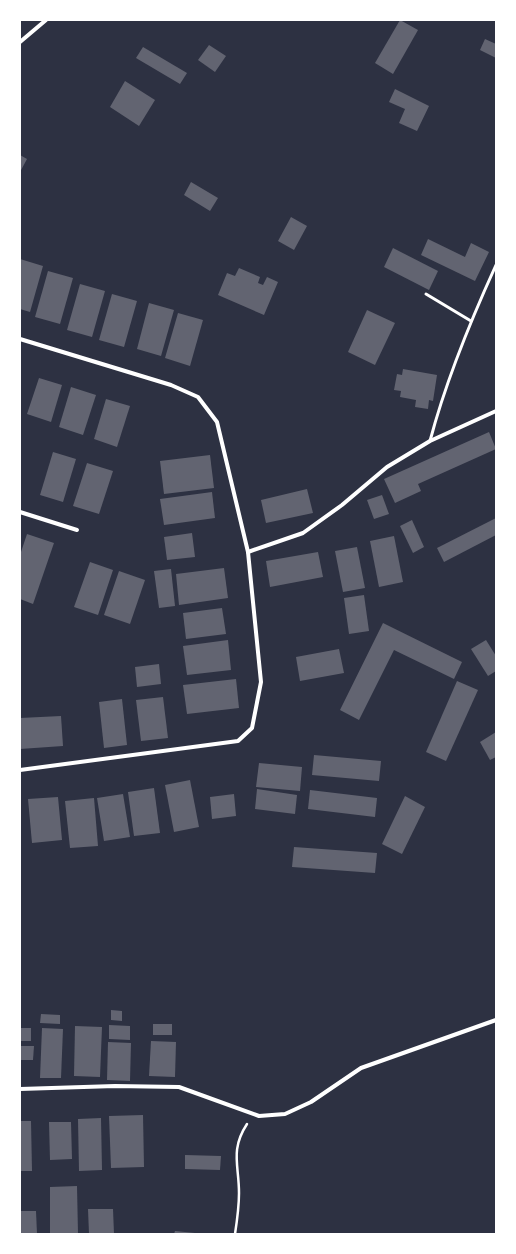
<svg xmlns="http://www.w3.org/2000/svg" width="516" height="1254" font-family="'Varela Round',sans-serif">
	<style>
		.building { fill: #626471 }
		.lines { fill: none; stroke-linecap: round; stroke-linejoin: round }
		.path { stroke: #fff; stroke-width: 2.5 }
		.service { stroke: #fff; stroke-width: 3 }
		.minor { stroke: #fff; stroke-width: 4 }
	</style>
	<rect width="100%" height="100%" fill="#2d3142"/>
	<!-- building -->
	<g class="building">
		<path d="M400 20 418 30 393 74 375 63Z"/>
		<path d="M485 39 496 44V58L480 50Z"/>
		<path d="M209 45 226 56 215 72 198 60Z"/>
		<path d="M143 47 187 73 180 84 136 58Z"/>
		<path d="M125 81 155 100 139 126 110 107Z"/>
		<path d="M395 89 429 106 417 131 399 123 405 109 389 102Z"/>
		<path d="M20 155 27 159 20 172Z"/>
		<path d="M191 182 218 198 210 211 184 195Z"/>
		<path d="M291 217 307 226 294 250 278 241Z"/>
		<path d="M428 239 465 257 471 243 489 252 475 281 421 255Z"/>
		<path d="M393 248 438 271 429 290 384 267Z"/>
		<path d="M20 259 43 266 30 312 20 309Z"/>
		<path d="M239 268 260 277 258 283 263 285 267 277 278 282 264 315 218 295 227 273 235 276Z"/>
		<path d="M48 271 73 278 60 324 35 317Z"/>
		<path d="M80 284 105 291 92 337 67 330Z"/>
		<path d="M112 294 137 301 124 347 99 340Z"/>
		<path d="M149 303 174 310 161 356 137 349Z"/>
		<path d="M367 310 395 323 375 365 348 352Z"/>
		<path d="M178 313 203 320 190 366 165 358Z"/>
		<path d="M403 369 437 375 433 401 429 400 428 409 415 407 416 400 400 397 401 391 394 390 397 374 402 375Z"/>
		<path d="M39 378 62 385 51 422 27 414Z"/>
		<path d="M71 387 96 395 83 435 59 427Z"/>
		<path d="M106 399 130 406 117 447 94 439Z"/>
		<path d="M489 432 496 449 418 484 421 491 395 503 384 479Z"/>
		<path d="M53 452 76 459 63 502 40 495Z"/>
		<path d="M210 455 214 488 164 494 160 461Z"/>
		<path d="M87 463 113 471 99 514 73 506Z"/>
		<path d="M307 489 313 513 266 523 261 500Z"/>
		<path d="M212 492 215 518 164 525 160 499Z"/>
		<path d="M382 495 389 514 374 519 367 500Z"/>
		<path d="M496 518V535L444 562 437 548Z"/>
		<path d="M412 520 424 547 413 553 400 526Z"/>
		<path d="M192 533 195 557 167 560 164 537Z"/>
		<path d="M27 534 54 543 33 604 20 599V555Z"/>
		<path d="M394 536 403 582 379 587 370 541Z"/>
		<path d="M357 547 365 588 343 592 335 551Z"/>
		<path d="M318 552 323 577 270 587 266 561Z"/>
		<path d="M90 562 113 570 98 615 74 607Z"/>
		<path d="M224 568 228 598 179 605 176 574Z"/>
		<path d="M171 569 175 606 159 608 154 571Z"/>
		<path d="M119 571 145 580 130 624 104 615Z"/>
		<path d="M364 595 369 631 349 634 344 598Z"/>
		<path d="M222 608 226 634 186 639 183 613Z"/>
		<path d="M383 623 462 662 454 679 394 650 359 720 340 710Z"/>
		<path d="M228 640 231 670 187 675 183 646Z"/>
		<path d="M486 640 496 656V671L488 676 471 649Z"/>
		<path d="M339 649 344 673 300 681 296 657Z"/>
		<path d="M159 664 161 684 137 687 135 667Z"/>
		<path d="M236 679 239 708 187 714 183 685Z"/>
		<path d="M457 681 478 690 446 761 426 752Z"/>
		<path d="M163 697 168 738 141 741 136 700Z"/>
		<path d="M122 699 127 745 104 748 99 702Z"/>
		<path d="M61 716 63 746 20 749V718Z"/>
		<path d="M496 732V757L490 760 480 742Z"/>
		<path d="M314 755 381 761 379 781 312 775Z"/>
		<path d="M259 763 302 767 300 791 256 787Z"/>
		<path d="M190 780 199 827 174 832 165 785Z"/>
		<path d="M154 788 160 833 134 836 128 792Z"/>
		<path d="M257 789 297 795 295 814 255 809Z"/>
		<path d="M310 790 377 798 375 817 308 809Z"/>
		<path d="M123 794 130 837 104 841 97 798Z"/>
		<path d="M234 794 236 816 212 819 210 797Z"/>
		<path d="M405 796 425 807 402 854 382 844Z"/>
		<path d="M58 797 62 840 32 843 28 799Z"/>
		<path d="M94 798 98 846 70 848 65 801Z"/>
		<path d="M294 847 377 853 375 873 292 867Z"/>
		<path d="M111 1010 122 1011V1021L111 1020Z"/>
		<path d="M41 1014 60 1015V1024L40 1023Z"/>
		<rect x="153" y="1024" width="19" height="11"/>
		<path d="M109 1025 130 1026V1040L109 1039Z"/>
		<path d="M75 1026 102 1027 100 1077 74 1076Z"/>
		<rect x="20" y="1028" width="11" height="13"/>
		<path d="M42 1028 63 1029 61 1078H40Z"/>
		<path d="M151 1041 176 1042 175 1077 149 1076Z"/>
		<path d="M108 1042 131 1043 130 1081 107 1080Z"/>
		<path d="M20 1046H34L33 1060H20Z"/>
		<path d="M143 1115 144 1167 111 1168 109 1116Z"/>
		<path d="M101 1118 102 1170 79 1171 78 1119Z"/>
		<path d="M20 1121H31L32 1171H20Z"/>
		<path d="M49 1122H71L72 1159 50 1160Z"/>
		<path d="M185 1155 221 1156 220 1170 185 1169Z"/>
		<path d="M77 1186 78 1234H50V1187Z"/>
		<path d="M88 1209H113L114 1234H89Z"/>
		<path d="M20 1211H36L37 1234H20Z"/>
		<path d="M175 1231 195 1233V1234H174Z"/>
	</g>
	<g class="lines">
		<!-- path -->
		<path class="path" d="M235 1234C237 1221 239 1207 239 1193 239 1165 230 1150 247 1124"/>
		<!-- service -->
		<g class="service">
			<path d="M426 294 471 321"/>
			<path d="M430 441C446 380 470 322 496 265"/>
		</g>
		<!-- minor -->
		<g class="minor">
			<path d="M20 42 46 20"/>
			<path d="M20 339 171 385 198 397 217 422 248 552 261 682 252 728 238 741 20 770"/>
			<path d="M20 512 77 530"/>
			<path d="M248 552 303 533 342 505 387 467 430 441 496 411"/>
			<path d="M20 1089 115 1086 179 1087 259 1116 285 1114 311 1102 361 1068 496 1020"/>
		</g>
	</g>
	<!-- border -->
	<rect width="516" height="1254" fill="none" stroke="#ffffff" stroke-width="42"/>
</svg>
